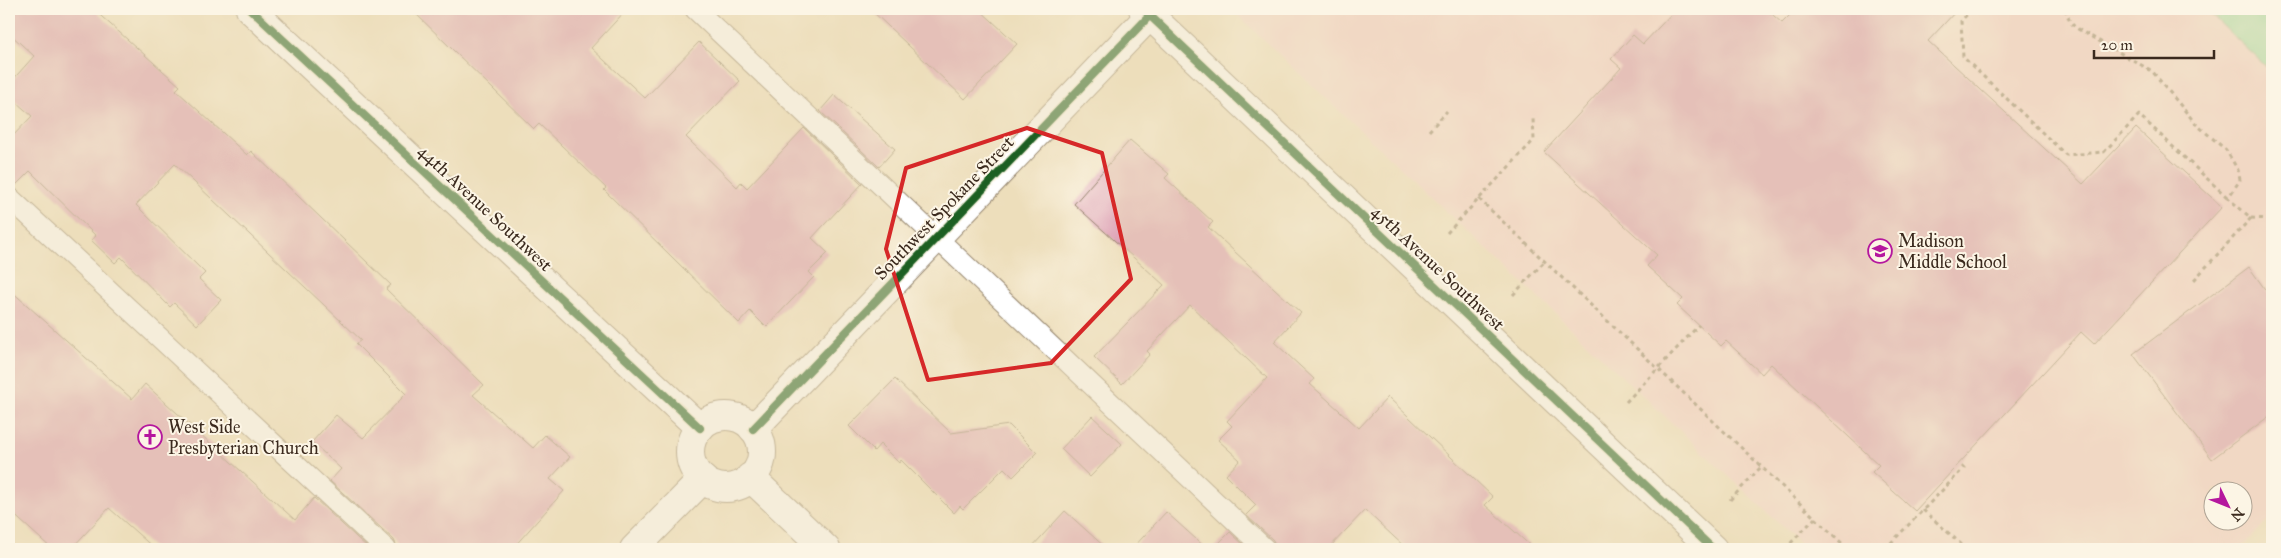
<svg xmlns="http://www.w3.org/2000/svg" width="2281" height="558" font-family="'IM FELL Great Primer',serif">
	<style>
		.built { fill: #f7d0ce; fill-rule: evenodd }
		.green { fill: #87dda0; stroke: #61845f }
		.building { fill: #db9bb3 }
		.lines { fill: none; stroke-linecap: round; stroke-linejoin: round }
		.service-casing { stroke: #94846c; stroke-width: 22 }
		.minor-casing { stroke: #94846c; stroke-width: 30 }
		.path { stroke: #94846c; stroke-width: 3; stroke-dasharray: 4 4; stroke-linecap: butt }
		.service { stroke: #fff; stroke-width: 20 }
		.minor { stroke: #fff; stroke-width: 28 }
		.cycleway-casing { stroke: #fcf5e5; stroke-width: 11 }
		.cycleway { stroke: #1b5e20; stroke-width: 8 }
		.marked { fill: none; stroke: #d62828; stroke-width: 4; stroke-linejoin: round }
		.labels { text-anchor: middle; dominant-baseline: central; stroke-width: 4; stroke-linejoin: round; paint-order: stroke }
		.street-label { font-size: 18px; fill: #3b2a1e; stroke: #fcf5e5 }
		.poi-label { font-size: 18px; fill: #3b2a1e; stroke: #fcf5e5; text-anchor: start }
	</style>
	<rect width="100%" height="100%" fill="#fcf5e5"/>
	<filter id="ink" filterUnits="userSpaceOnUse"><feTurbulence type="fractalNoise" baseFrequency=".02" numOctaves="2"/><feDisplacementMap in="SourceGraphic" scale="10" xChannelSelector="R" yChannelSelector="G"/><feConvolveMatrix kernelMatrix="1 2 1 2 8 2 1 2 1" color-interpolation-filters="sRGB"/></filter>
	<filter id="wash" filterUnits="userSpaceOnUse"><feTurbulence type="fractalNoise" baseFrequency=".0096" numOctaves="4" result="noise"/><feDisplacementMap in="SourceGraphic" scale="20" xChannelSelector="R" yChannelSelector="G"/><feGaussianBlur stdDeviation="1.12" result="paint"/><feColorMatrix in="noise" values="0 0 0 0 0 0 0 0 0 0 0 0 0 0 0 0 0 1.4 0 .05"/><feComposite in="paint" operator="in"/></filter>
	<g filter="url(#wash)">
		<rect width="100%" height="100%" fill="#eddebb"/>
		<!-- built -->
		<path class="built" d="M1235 9H2272V516L2241 549H1806L1233 11ZM2214 490H2244V520H2214Z"/>
		<!-- green -->
		<path class="green" d="M2205 9H2272V72Z"/>
		<g id="blocks">
			<!-- building -->
			<g class="building">
				<path d="M9 9H93L180 86 176 90 247 155 251 151 391 285 386 289 484 385 473 395 533 448 545 435 570 457 550 479 564 491 512 549H398L394 540 330 481 341 469 312 442 336 415 363 438 406 394 356 344 361 340 175 164 136 205 205 273 199 279 221 300 197 325 174 303 170 307 121 257 115 263 91 240 96 236 30 171 14 187 9 185V140L32 116 9 96V84L34 56 9 33Z"/>
				<path d="M411 9H627L591 48 645 98 699 42 740 81 686 137 737 187 741 182 747 188 804 128 862 184 812 238 828 253 809 272 814 277 766 327 750 311 739 323 604 190 606 188 539 124 534 129Z"/>
				<path d="M870 9H979L1017 44 965 99Z"/>
				<path d="M1676 9H1766L1782 23 1796 9H1958L1928 41 2083 184 2136 128 2222 207 2094 344 2081 332 1915 511 1872 472 1879 465 1771 364 1762 374 1726 341 1721 346 1677 305 1683 299 1647 266 1657 255 1544 152 1621 68 1611 59 1633 35 1643 44Z"/>
				<path d="M834 95 895 149 879 167 820 111Z"/>
				<path d="M1130 140 1169 174 1165 178 1213 222 1208 227 1301 313 1274 342 1314 379 1310 384 1359 428 1388 397 1493 497 1485 505 1534 549H1407L1365 510 1328 549H1277L1273 540 1246 515 1256 505 1226 475 1240 460 1218 440 1232 426 1227 421 1267 378 1190 305 1147 351 1150 354 1122 384 1094 357 1164 285 1074 204Z"/>
				<path d="M2249 267 2272 299V414L2212 459 2133 354Z"/>
				<path d="M9 289 132 399 145 384 295 520 314 498 369 549H155L109 508 71 549H52L9 510Z"/>
				<path d="M895 379 951 433 1009 425 1037 453 1013 477 1004 468 963 509 960 506 954 513 901 460 899 463 880 444 874 451 849 426Z"/>
				<path d="M1092 416 1122 444 1090 477 1061 449Z"/>
				<path d="M1065 511 1107 549H1030Z"/>
				<path d="M1166 512 1207 549H1132Z"/>
				<path d="M1230 532 1248 549H1213Z"/>
			</g>
		</g>
	</g>
	<g filter="url(#ink)">
		<use href="#blocks" fill-opacity="0" stroke="#94846c" stroke-width="1"/>
		<g class="lines">
			<!-- service casing -->
			<g class="service-casing">
				<g id="service">
					<path d="M695 9 1265 549"/>
					<path d="M9 197 386 549"/>
				</g>
			</g>
			<!-- minor casing -->
			<g class="minor-casing">
				<g id="minor">
					<path d="M250 9 700 428"/>
					<path d="M1143 9 1713 549"/>
					<circle cx="726" cy="452" r="36"/>
					<path d="M753 429 1156 9"/>
					<path d="M750 477 826 549"/>
					<path d="M634 549 703 479"/>
				</g>
			</g>
			<!-- path -->
			<g class="path">
				<path d="M1972 9 1961 21 1963 57 2066 155 2104 152 2139 115 2228 198"/>
				<path d="M2065 9 2070 22 2076 28 2152 71 2196 124 2226 150 2238 170 2240 180 2228 198 2251 218 2194 280"/>
				<path d="M1429 131 1447 111"/>
				<path d="M1479 199 1848 549"/>
				<path d="M2251 218 2272 219"/>
				<path d="M1447 233 1534 140 1533 119"/>
				<path d="M1513 295 1544 262"/>
				<path d="M1626 402 1699 325"/>
				<path d="M1730 500 1761 467"/>
				<path d="M1923 510 1961 544"/>
				<path d="M1785 549 1815 518"/>
				<path d="M1885 549 1964 468 1959 463"/>
			</g>
			<!-- service -->
			<use href="#service" class="service"/>
			<!-- minor -->
			<use href="#minor" class="minor"/>
			<!-- cycleway casing -->
			<g class="cycleway-casing">
				<g id="cycleway">
					<path d="M250 9 700 428"/>
					<path d="M1143 9 1713 549"/>
					<path d="M753 429 1156 9"/>
				</g>
			</g>
			<!-- cycleway -->
			<use href="#cycleway" class="cycleway"/>
		</g>
	</g>
	<!-- marked area -->
	<path d="M0 0H2281V558H0ZM1027 128 1102 153 1131 279 1051 363 928 380 886 249 906 168Z" fill="#eddebb" fill-opacity=".55" fill-rule="evenodd"/>
	<path class="marked" d="M1027 128 1102 153 1131 279 1051 363 928 380 886 249 906 168Z"/>
	<!-- icons -->
	<defs>
		<g id="school-ring" transform="scale(1.25)"><circle r="9.5" fill="#fcf5e5" stroke="#b5179e" stroke-width="1.5"/><path d="M0-5L7-2L0 1L-7-2ZM-4 1L0 2.5L4 1V4Q0 6-4 4Z" fill="#b5179e"/></g>
		<g id="church-ring" transform="scale(1.25)"><circle r="9.5" fill="#fcf5e5" stroke="#b5179e" stroke-width="1.5"/><path d="M-1.2-6h2.4v3.5h3.3v2.4h-3.3V6h-2.4V-.1h-3.3v-2.4h3.3Z" fill="#b5179e"/></g>
	</defs>
	<g fill-rule="evenodd">
		<use href="#school-ring" x="1880" y="251"/>
		<use href="#church-ring" x="150" y="437"/>
	</g>
	<g class="labels">
		<!-- street labels -->
		<g class="street-label">
			<text transform="translate(485 208) rotate(43)">44th Avenue Southwest</text>
			<text transform="translate(944 208) rotate(-46)">Southwest Spokane Street</text>
			<text transform="translate(1438 268) rotate(43)">45th Avenue Southwest</text>
		</g>
		<!-- poi labels -->
		<g class="poi-label">
			<text x="1898" y="241">Madison<tspan x="1898" dy="21">Middle School</tspan></text>
			<text x="168" y="427">West Side<tspan x="168" dy="21">Presbyterian Church</tspan></text>
		</g>
	</g>
	<!-- margin -->
	<rect width="2281" height="558" fill="none" stroke="#fcf5e5" stroke-width="30"/>
	<!-- north arrow -->
	<g transform="translate(2228 506) rotate(133)"><circle r="24" fill="#fcf5e5" stroke="#afa495"/>
	<path d="M0-4L9 19L0 12L-9 19Z" fill="#b5179e"/>
	<text y="-8" font-size="14" font-weight="bold" text-anchor="middle" fill="#3b2a1e">N</text>
	</g>
	<!-- scale -->
	<path d="M2094 50v8h120v-8" fill="none" stroke="#3b2a1e" stroke-width="2.5"/>
	<text x="2101" y="50" font-size="15" fill="#3b2a1e" stroke="#fcf5e5" stroke-width="4" paint-order="stroke">20 m</text>
</svg>
